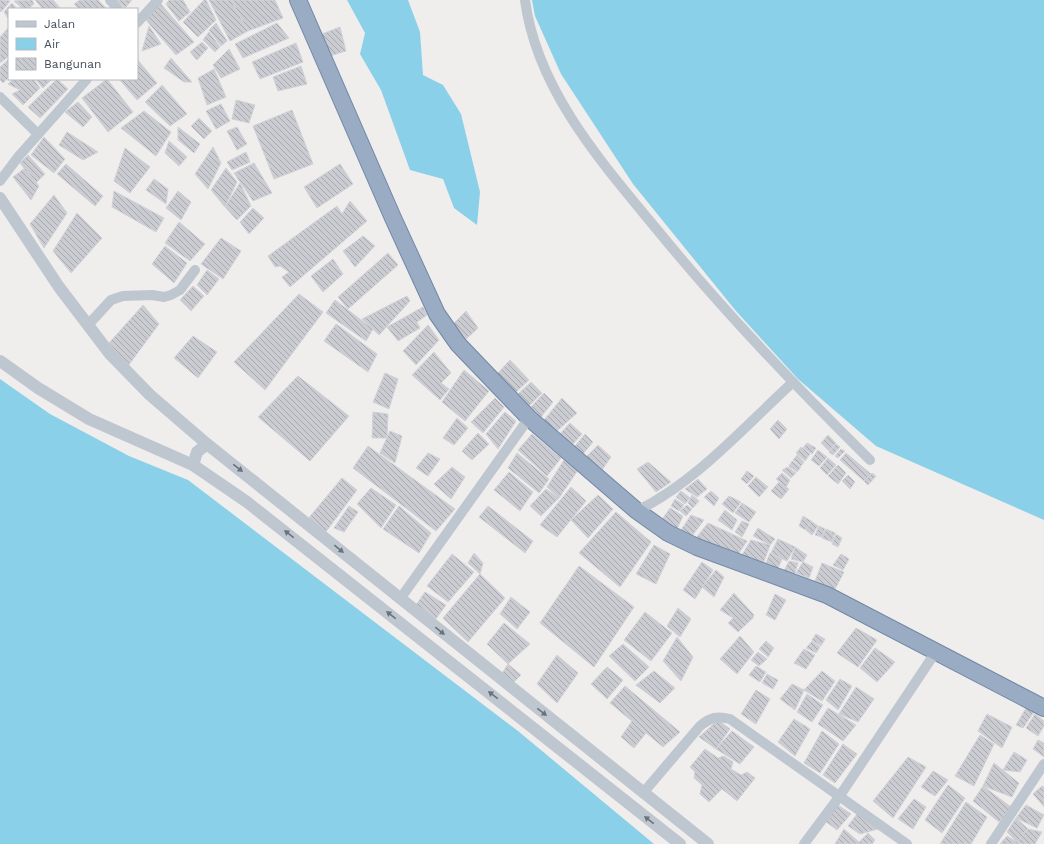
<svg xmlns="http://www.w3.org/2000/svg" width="1044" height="844" font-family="'Work Sans',sans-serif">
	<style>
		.water { fill: #8ad0e9 }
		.building { fill: url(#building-back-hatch); stroke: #d1d3d8 }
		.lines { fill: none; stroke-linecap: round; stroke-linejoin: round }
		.trunk-casing { stroke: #7188a6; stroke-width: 18 }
		.minor { stroke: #bec6cf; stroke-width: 10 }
		.tertiary { stroke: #bec6cf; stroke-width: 12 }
		.trunk { stroke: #99acc3; stroke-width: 16 }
		.oneway { fill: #6a737c }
	</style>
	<defs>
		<pattern id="building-back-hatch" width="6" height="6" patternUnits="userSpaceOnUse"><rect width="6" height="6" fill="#caccd2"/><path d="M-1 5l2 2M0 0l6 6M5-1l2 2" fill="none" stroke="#a6a8ad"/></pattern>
	</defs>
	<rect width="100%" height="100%" fill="#f0eded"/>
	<!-- water -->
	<g class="water">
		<path d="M347 0H408L420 32 423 75 443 85 461 114 480 192 477 225 454 208 443 179 410 170 381 90 360 54 365 33Z"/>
		<path d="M532 0H1044V520L876 446 798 379 736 311 633 184 561 74 535 16Z"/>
		<path d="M0 379 50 414 129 456 188 480 518 731 654 844H0Z"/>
	</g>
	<!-- building -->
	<g class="building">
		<path d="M0 0 10 1 1 12 0 11Z"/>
		<path d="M32 0 34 4 28 9H23L14 1Z"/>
		<path d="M35 0H53L61 9H43Z"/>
		<path d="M80 0H98L107 9H79L74 4Z"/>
		<path d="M117 0H132L125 8Z"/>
		<path d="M169 0H183L190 12 179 21 166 4Z"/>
		<path d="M204 0H206L216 20 198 37 183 22Z"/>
		<path d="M209 0H231L248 31 230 41Z"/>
		<path d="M231 0H275L283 18 248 31Z"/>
		<path d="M12 3 17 9H9V20L4 12Z"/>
		<path d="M160 3 194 42 176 55 146 20Z"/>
		<path d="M216 23 227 41 221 46 209 30Z"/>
		<path d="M277 23 289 38 243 58 235 44Z"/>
		<path d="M149 26 161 44 142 51Z"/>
		<path d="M9 27V56L0 63V37Z"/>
		<path d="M340 27 346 51 330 56 322 34Z"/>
		<path d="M209 32 220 47 215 52 203 40Z"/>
		<path d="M202 42 208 48 197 60 190 52Z"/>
		<path d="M296 43 303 62 260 79 252 62Z"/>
		<path d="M229 49 240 69 221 78 213 65Z"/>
		<path d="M171 58 192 82H184L164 68Z"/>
		<path d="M9 59V77L3 83 0 80V67Z"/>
		<path d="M137 59 157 83 137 100 119 79H137Z"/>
		<path d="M301 66 307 84 278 91 273 77Z"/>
		<path d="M214 69 226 97 207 105 198 78Z"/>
		<path d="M14 79H33L40 88 23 105 12 94 20 90 8 84Z"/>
		<path d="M35 79H52L43 88Z"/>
		<path d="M57 79 68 89 40 118 28 107Z"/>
		<path d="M107 79 133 112 108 132 82 98Z"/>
		<path d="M162 85 187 114 170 126 145 102Z"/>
		<path d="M236 100 255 105 249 123 232 119Z"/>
		<path d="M78 102 92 117 83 127 65 112Z"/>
		<path d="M221 104 230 121 216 129 206 111Z"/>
		<path d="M292 110 313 164 274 179 253 126Z"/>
		<path d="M144 111 171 132 156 156 121 128Z"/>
		<path d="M199 118 212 131 204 139 191 126Z"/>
		<path d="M178 127 200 144 194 153 178 140Z"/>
		<path d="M237 127 247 144 237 150 227 131Z"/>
		<path d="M67 132 98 152 83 160 59 145Z"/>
		<path d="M44 137 65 159 54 173 31 155Z"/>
		<path d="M169 141 187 157 179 166 165 153Z"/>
		<path d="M213 147 221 163 208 189 195 174Z"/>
		<path d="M125 148 150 167 130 193 114 181Z"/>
		<path d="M246 152 250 162 232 170 227 162Z"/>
		<path d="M28 155 45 174 36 183 20 163Z"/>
		<path d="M254 163 272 193 253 201 234 173Z"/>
		<path d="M66 164 103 196 95 206 57 174Z"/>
		<path d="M340 164 353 184 317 208 304 187Z"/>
		<path d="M25 168 39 186 31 200 13 177Z"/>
		<path d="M226 168 237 182 225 207 211 190Z"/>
		<path d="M154 179 168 189 166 204 146 190Z"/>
		<path d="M240 183 251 206 237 220 225 207Z"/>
		<path d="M114 191 164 218 156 232 112 207Z"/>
		<path d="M178 191 191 202 181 220 166 208Z"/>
		<path d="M54 195 67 213 44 248 30 224Z"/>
		<path d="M350 201 367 221 290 287 282 277 289 272 280 266 275 267 268 256 337 206 342 214Z"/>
		<path d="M253 208 264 218 249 234 240 222Z"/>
		<path d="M77 213 102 238 71 273 53 251Z"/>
		<path d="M179 222 205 244 190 261 165 243Z"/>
		<path d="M363 236 375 246 355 267 343 251Z"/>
		<path d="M221 238 241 251 223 279 201 264Z"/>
		<path d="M165 246 187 263 174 283 152 264Z"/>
		<path d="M388 253 398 265 348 309 338 297Z"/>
		<path d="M333 259 343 274 323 292 311 276Z"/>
		<path d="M207 270 219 279 207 295 197 285Z"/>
		<path d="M193 286 204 296 191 311 180 300Z"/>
		<path d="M299 294 323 312 265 390 234 362Z"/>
		<path d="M407 296 410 301 379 335 362 319Z"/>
		<path d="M335 300 373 329 366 341 326 313Z"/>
		<path d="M143 305 159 324 128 366 109 343Z"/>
		<path d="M423 307 427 315 417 322 420 328 398 341 387 327Z"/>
		<path d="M466 311 478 328 464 341 452 325Z"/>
		<path d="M336 324 377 354 368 372 324 341Z"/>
		<path d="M428 325 439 340 416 365 403 351Z"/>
		<path d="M193 336 217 352 198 378 174 358Z"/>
		<path d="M434 352 451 373 441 383 449 389 440 400 412 375Z"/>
		<path d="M510 360 529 380 515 393 497 374Z"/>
		<path d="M464 370 489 391 465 421 442 402Z"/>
		<path d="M385 373 398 379 389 409 373 402Z"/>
		<path d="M298 376 349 416 310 461 258 417Z"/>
		<path d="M531 382 542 393 529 406 517 395Z"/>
		<path d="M544 393 553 402 541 417 531 407Z"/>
		<path d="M495 398 504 407 483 433 471 422Z"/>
		<path d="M562 398 577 413 557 431 544 420Z"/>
		<path d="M373 412 388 414 387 438H372Z"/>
		<path d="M505 412 516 421 498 449 486 434Z"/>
		<path d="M457 418 468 428 454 445 443 438Z"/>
		<path d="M778 420 787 429 779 439 770 429Z"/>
		<path d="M570 423 582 434 571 446 559 435Z"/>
		<path d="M390 431 402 436 395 463 380 453Z"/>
		<path d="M478 433 489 444 472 460 462 451Z"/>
		<path d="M532 434 561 458 547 476 518 450Z"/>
		<path d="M585 434 593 442 583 454 575 446Z"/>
		<path d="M828 435 836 443 829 451 821 443Z"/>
		<path d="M807 443 816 448 812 454 803 448Z"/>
		<path d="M836 444 840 447 833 455 829 452Z"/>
		<path d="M598 445 611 457 602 470 587 456Z"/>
		<path d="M368 446 455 509 436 531 353 468Z"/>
		<path d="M801 447 810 454 805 461 796 453Z"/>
		<path d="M841 449 845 451 838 458 835 456Z"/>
		<path d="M818 450 827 457 819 466 811 460Z"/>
		<path d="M428 453 440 459 428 476 416 468Z"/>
		<path d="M517 453 549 479 539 493 508 468Z"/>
		<path d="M846 453 871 474 864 481 840 460Z"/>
		<path d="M797 455 804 462 801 466 793 460Z"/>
		<path d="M828 458 836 465 827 475 820 468Z"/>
		<path d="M564 460 578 470 559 498 547 487Z"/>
		<path d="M792 461 801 467 797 472 789 466Z"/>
		<path d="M648 462 671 482 656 492 637 469Z"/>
		<path d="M838 465 846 473 838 484 828 476Z"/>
		<path d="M452 467 465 477 451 499 434 484Z"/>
		<path d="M788 467 796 473 791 478 782 470Z"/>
		<path d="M747 471 754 476 747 484 741 479Z"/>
		<path d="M509 472 533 492 520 511 494 490Z"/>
		<path d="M782 473 790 480 786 487 776 479Z"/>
		<path d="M872 473 876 476 868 485 864 481Z"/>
		<path d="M848 475 855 482 850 489 842 481Z"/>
		<path d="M756 477 768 487 759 497 748 486Z"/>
		<path d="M342 478 357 490 325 533 307 520Z"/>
		<path d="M698 479 707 489 697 497 685 489Z"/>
		<path d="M779 482 789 489 781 499 771 491Z"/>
		<path d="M571 487 586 501 557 537 540 525Z"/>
		<path d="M371 488 396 505 381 528 357 504Z"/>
		<path d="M546 489 559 498 541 516 530 506Z"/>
		<path d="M681 491 690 498 685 504 676 497Z"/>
		<path d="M711 491 719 498 714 506 704 497Z"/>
		<path d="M598 495 613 509 588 538 571 520Z"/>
		<path d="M692 495 699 501 693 508 688 503Z"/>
		<path d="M729 496 741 502 733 513 722 504Z"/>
		<path d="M675 499 684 505 679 511 671 506Z"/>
		<path d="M742 503 756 512 749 522 735 513Z"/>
		<path d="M687 505 692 509 686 516 680 511Z"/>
		<path d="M349 506 358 512 344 532 334 528Z"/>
		<path d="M399 506 431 533 419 553 383 529Z"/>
		<path d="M488 506 533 541 525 553 479 517Z"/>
		<path d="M670 508 683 516 676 531 661 521Z"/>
		<path d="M725 510 737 520 732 530 718 520Z"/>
		<path d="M616 512 651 542 620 587 579 553Z"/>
		<path d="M691 515 704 520 692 536 681 530Z"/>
		<path d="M803 516 811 521 806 530 799 526Z"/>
		<path d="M742 521 749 524 742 537 735 532Z"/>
		<path d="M811 521 818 526 812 535 806 530Z"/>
		<path d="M708 523 747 541 737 556 696 538Z"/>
		<path d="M819 526 825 529 822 537 815 535Z"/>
		<path d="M758 528 775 539 770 545 753 536Z"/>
		<path d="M826 529 835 533 832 542 822 538Z"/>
		<path d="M836 534 842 538 838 547 832 544Z"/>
		<path d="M778 539 795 547 787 561 771 553Z"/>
		<path d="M751 540 770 545 763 564 742 555Z"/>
		<path d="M654 545 670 554 656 584 636 574Z"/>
		<path d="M795 547 807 555 803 562 791 559Z"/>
		<path d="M474 553 483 563 480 574 468 563Z"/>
		<path d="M770 553 782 559 778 568 766 563Z"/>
		<path d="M452 554 474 572 448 602 427 586Z"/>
		<path d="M841 554 849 559 843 570 833 565Z"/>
		<path d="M789 561 798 563 794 576 784 571Z"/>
		<path d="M702 562 713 570 695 599 683 590Z"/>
		<path d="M803 562 813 567 809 578 796 573Z"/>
		<path d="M822 563 844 572 835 589 815 581Z"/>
		<path d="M579 566 634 607 594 667 540 623Z"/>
		<path d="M716 570 724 577 714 597 702 587Z"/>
		<path d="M480 574 505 598 468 642 443 618Z"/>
		<path d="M425 592 446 605 435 620 416 605Z"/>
		<path d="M734 593 754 615 753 618 738 632 728 623 733 618 720 610Z"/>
		<path d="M775 594 786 600 775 620 766 615Z"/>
		<path d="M511 597 530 612 517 629 500 614Z"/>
		<path d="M678 608 691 619 680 637 667 626Z"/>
		<path d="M645 612 672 633 651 661 624 640Z"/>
		<path d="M504 623 530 644 508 664 487 644Z"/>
		<path d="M856 628 877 640 858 667 837 653Z"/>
		<path d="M816 634 825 639 821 646 812 640Z"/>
		<path d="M740 636 754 652 737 674 720 659Z"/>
		<path d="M677 637 693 657 681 681 663 661Z"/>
		<path d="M766 641 774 648 768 657 759 649Z"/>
		<path d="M812 641 820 647 816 653 806 648Z"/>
		<path d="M623 644 649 667 635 681 609 656Z"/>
		<path d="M875 648 895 662 877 682 860 668Z"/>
		<path d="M804 649 815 655 806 669 794 663Z"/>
		<path d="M758 652 767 659 759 666 751 660Z"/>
		<path d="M557 655 578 673 557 703 537 684Z"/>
		<path d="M508 664 521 675 512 684 501 675Z"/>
		<path d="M756 666 766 672 760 682 749 675Z"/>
		<path d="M607 667 623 680 607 699 591 684Z"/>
		<path d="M654 671 675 688 660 703 636 685Z"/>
		<path d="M822 671 835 681 822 701 804 690Z"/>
		<path d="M767 674 778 680 773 689 762 683Z"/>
		<path d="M840 679 852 686 838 710 826 700Z"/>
		<path d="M792 684 804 690 795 710 780 699Z"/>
		<path d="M625 686 680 732 663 747 610 703Z"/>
		<path d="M856 687 874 699 858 722 839 714Z"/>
		<path d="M756 690 770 699 756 724 741 714Z"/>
		<path d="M807 694 823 705 812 722 797 712Z"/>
		<path d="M828 708 856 725 843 741 818 724Z"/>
		<path d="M1026 708 1034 712 1023 728 1016 725Z"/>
		<path d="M987 714 1012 727 1002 748 978 731Z"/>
		<path d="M1035 714 1044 721V726L1038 736 1026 728Z"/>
		<path d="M794 719 810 729 795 756 778 742Z"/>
		<path d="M718 720 730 729 716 749 699 737Z"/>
		<path d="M632 721 646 733 634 748 621 737Z"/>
		<path d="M732 731 754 747 740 764 716 749Z"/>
		<path d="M822 731 839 744 820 773 804 763Z"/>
		<path d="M980 735 994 744 974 786 955 776Z"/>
		<path d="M1038 740 1044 743V757L1033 749Z"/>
		<path d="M843 744 857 754 835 783 823 775Z"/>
		<path d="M705 749 718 758 724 756 733 762 731 769 741 775 747 772 755 778 737 801 722 789 709 802 700 794 702 785 694 778 695 772 690 767Z"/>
		<path d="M1014 752 1027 760 1020 772 1003 770Z"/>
		<path d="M908 757 926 767 893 818 873 801Z"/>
		<path d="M994 763 1019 783 1012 797 983 786Z"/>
		<path d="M933 771 948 780 935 796 921 787Z"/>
		<path d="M948 785 965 798 942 833 925 820Z"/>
		<path d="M983 786 1011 807 999 822 973 801Z"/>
		<path d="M1042 786 1044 787V807L1033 794Z"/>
		<path d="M914 799 926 807 913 829 898 819Z"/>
		<path d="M966 802 987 817 971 844H940Z"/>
		<path d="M838 805 851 814 837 830 825 821Z"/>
		<path d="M1026 805 1044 815 1037 828 1016 818Z"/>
		<path d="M857 814 878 829 860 834 848 826Z"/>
		<path d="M1016 818 1028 829 1017 842 1007 832Z"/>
		<path d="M844 829 859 842 868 833 875 840 872 844H835Z"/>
		<path d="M1028 829 1042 832 1035 844H1022L1017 842Z"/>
		<path d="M1007 836 1017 842 1022 844H1000Z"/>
	</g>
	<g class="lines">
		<!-- trunk casing -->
		<g class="trunk-casing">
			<path id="trunk" d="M298 0 393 218 437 314 458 344 529 418 637 511 668 533 697 547 827 595 1044 708"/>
		</g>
		<!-- minor -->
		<g class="minor">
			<path d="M110 0 118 9"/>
			<path d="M525 0C537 91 603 164 659 232 725 313 796 387 870 460"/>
			<path d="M137 23 158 0"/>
			<path d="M0 97 38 134"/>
			<path d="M0 181 18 157 87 79"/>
			<path d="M88 325 111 300 123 296 152 295 164 297 171 295 180 290 195 270"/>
			<path d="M637 511C697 481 743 428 792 383"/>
			<path d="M400 599 529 418"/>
			<path d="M643 793 700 726C711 717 717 716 730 719L907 844"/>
			<path d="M804 844 839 797 935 653"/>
			<path d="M991 844 1044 764"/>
		</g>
		<!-- tertiary -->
		<g class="tertiary">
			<path d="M0 198 59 287 110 354 150 395 207 444 708 844"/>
			<path d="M0 361 38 388 89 419 193 465 247 502 680 844"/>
			<path d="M193 465 197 452 207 444"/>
		</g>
		<!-- trunk -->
		<use href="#trunk" class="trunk"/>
	</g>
	<!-- one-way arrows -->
	<defs><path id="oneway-solid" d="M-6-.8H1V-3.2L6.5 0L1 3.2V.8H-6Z"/></defs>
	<g class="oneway">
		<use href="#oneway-solid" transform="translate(238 468) rotate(38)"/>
		<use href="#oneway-solid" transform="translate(289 534) rotate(-142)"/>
		<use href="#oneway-solid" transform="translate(339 549) rotate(39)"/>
		<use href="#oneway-solid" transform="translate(391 615) rotate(-142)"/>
		<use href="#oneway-solid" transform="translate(440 631) rotate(39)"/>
		<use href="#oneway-solid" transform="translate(493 695) rotate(-142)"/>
		<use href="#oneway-solid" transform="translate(542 712) rotate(38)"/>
		<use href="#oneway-solid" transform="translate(649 820) rotate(-142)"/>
	</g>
	<!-- legend -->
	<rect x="8" y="8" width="130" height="72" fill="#ffffff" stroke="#b5b9bd"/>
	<rect x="16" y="21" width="20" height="6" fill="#bec6cf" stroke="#b5b9bd"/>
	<text x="44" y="28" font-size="12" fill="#464f59">Jalan</text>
	<rect x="16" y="38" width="20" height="12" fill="#8ad0e9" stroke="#b5b9bd"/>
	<text x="44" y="48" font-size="12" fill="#464f59">Air</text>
	<rect x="16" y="58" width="20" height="12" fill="url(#building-back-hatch)" stroke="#b5b9bd"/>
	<text x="44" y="68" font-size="12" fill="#464f59">Bangunan</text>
</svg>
